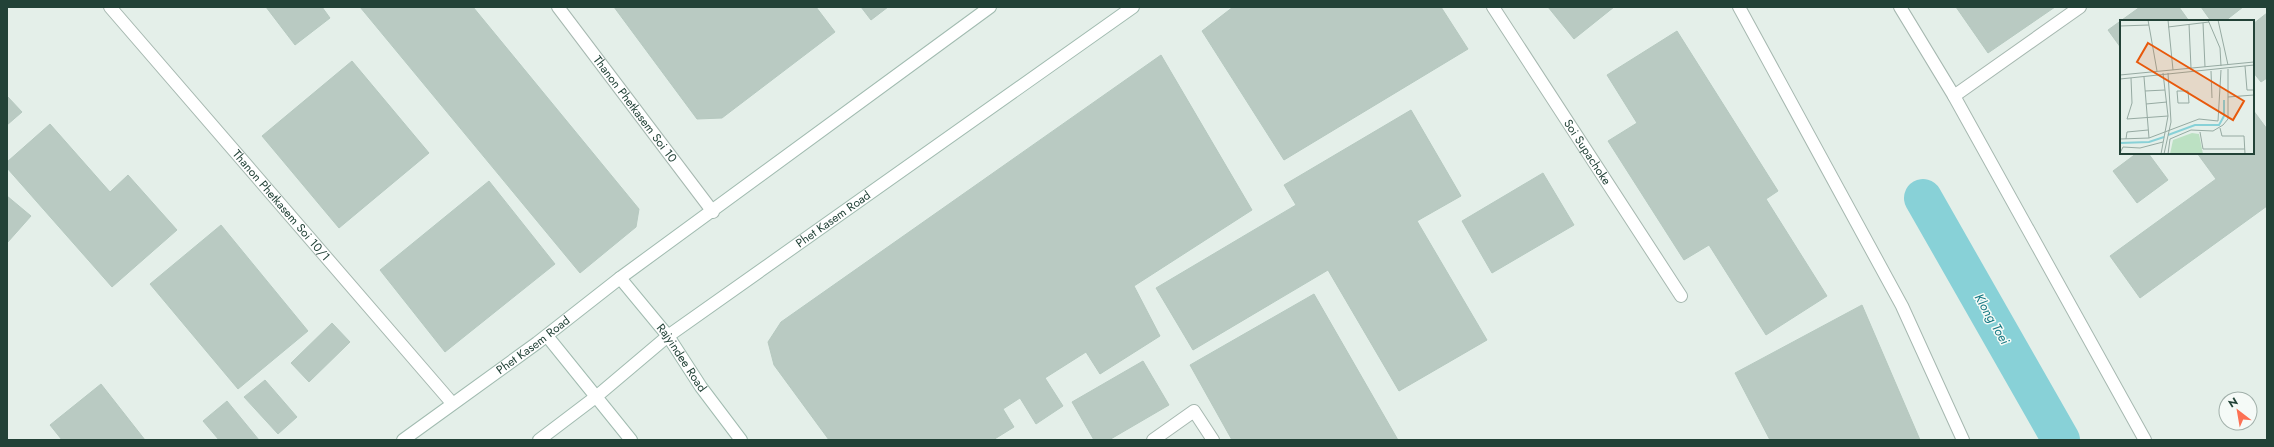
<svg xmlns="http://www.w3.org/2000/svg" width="2274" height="447" font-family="Jost,sans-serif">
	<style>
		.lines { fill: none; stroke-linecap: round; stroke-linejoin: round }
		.canal { stroke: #88d1d7; stroke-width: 38 }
		.building { fill: #b9cac2; stroke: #b6c9c0 }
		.minor-casing { stroke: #a6b8b0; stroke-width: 14 }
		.tertiary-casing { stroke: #a6b8b0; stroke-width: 14 }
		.secondary-casing { stroke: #a1bbb0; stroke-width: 14 }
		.minor { stroke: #fff; stroke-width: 12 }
		.tertiary { stroke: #fff; stroke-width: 12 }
		.secondary { stroke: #fff; stroke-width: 12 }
		.labels { text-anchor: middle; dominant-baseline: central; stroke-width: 3; stroke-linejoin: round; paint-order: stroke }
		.street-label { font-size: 12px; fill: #224237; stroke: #f5faf7 }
		.water-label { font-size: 13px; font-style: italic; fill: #167983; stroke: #f5faf7 }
		.inset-river { fill: none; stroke: #88d1d7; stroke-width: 2 }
		.inset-road { fill: none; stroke: #96aaa2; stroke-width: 1 }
		.view { fill: #e8590c; fill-opacity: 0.15; stroke: #e8590c; stroke-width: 2 }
		.inset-edge { fill: none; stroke: #224237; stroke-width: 2 }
	</style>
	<rect width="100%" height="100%" fill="#e4efe9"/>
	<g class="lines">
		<!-- canal -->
		<path class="canal" d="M1923 198 2061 440"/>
	</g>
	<!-- building -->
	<g class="building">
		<path d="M266 7H322L330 18 295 45Z"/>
		<path d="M360 7H473L639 209 636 227 580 273Z"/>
		<path d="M614 7H816L835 32 722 118 697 119Z"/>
		<path d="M861 7H888L871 20Z"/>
		<path d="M1233 7H1441L1468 49 1284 160 1202 31Z"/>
		<path d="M1548 7H1614L1574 39Z"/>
		<path d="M1956 7H2055L1988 53Z"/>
		<path d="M2140 7H2179L2189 21H2121V48L2108 30Z"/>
		<path d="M2201 7H2243L2225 21H2211Z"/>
		<path d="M2267 13V78L2261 82 2253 72V24Z"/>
		<path d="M1677 31 1778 191 1766 199 1827 296 1766 335 1709 245 1684 260 1608 141 1637 123 1607 75Z"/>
		<path d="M1161 55 1252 210 1134 286 1160 336 1100 374 1086 352 1045 378 1063 406 1036 424 1020 398 1003 409 1014 427 993 440H829L774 365 768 342 781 322Z"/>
		<path d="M352 61 429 153 339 228 262 136Z"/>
		<path d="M7 96 22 112 7 125Z"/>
		<path d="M1411 110 1461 196 1417 221 1487 340 1399 391 1328 270 1193 350 1156 288 1296 205 1284 185Z"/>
		<path d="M2253 110 2267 129V206L2140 298 2110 256 2216 179 2197 153H2253Z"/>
		<path d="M50 124 110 192 128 175 177 230 112 287 7 168V162Z"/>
		<path d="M2137 153H2148L2168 180 2137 203 2113 171Z"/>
		<path d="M1543 173 1574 225 1492 273 1462 221Z"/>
		<path d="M489 181 555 264 445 352 380 270Z"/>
		<path d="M7 196 31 216 7 243Z"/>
		<path d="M221 225 308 331 238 389 150 284Z"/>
		<path d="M1314 294 1398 440H1232L1190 365Z"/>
		<path d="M1862 305 1920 440H1770L1735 373Z"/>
		<path d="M332 323 350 342 309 382 291 363Z"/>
		<path d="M1143 361 1169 405 1109 440H1094L1072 402Z"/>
		<path d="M265 380 297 417 278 434 244 397Z"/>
		<path d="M101 384 145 440H62L50 425Z"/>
		<path d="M227 401 259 440H219L203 421Z"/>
	</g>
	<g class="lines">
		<!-- minor casing -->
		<g class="minor-casing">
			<g id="minor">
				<path id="s1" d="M110 7 452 403"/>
				<path id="s2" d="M558 7 713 212"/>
				<path id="s3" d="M1493 7 1681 296"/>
				<path d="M1900 7 1954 96 2145 440"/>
				<path d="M1954 96 2080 7"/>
				<path d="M1153 440 1194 411 1213 440"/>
			</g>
		</g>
		<!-- tertiary casing -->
		<g class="tertiary-casing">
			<path id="tertiary" d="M1739 7 1902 306 1963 440"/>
		</g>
		<!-- secondary casing -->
		<g class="secondary-casing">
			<g id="secondary">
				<path id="s4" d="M620 278 668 336 701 387 741 440"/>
				<path d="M547 336 631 440"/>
				<path id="s5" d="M403 440 537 343 620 278 990 7"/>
				<path id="s6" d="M539 440 597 396 668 336 1133 7"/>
			</g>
		</g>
		<!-- minor -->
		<use href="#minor" class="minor"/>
		<!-- tertiary -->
		<use href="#tertiary" class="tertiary"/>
		<!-- secondary -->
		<use href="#secondary" class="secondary"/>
	</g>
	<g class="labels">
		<!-- street labels -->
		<g class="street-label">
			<text stroke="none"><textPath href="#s2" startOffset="128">Thanon Phetkasem Soi 10</textPath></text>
			<text stroke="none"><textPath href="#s3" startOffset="173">Soi Supachoke</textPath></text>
			<text stroke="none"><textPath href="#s1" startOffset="262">Thanon Phetkasem Soi 10/1</textPath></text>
			<text stroke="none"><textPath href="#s6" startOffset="368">Phet Kasem Road</textPath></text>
			<text stroke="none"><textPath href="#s5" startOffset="161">Phet Kasem Road</textPath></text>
			<text stroke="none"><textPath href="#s4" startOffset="101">Rajyindee Road</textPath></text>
		</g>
		<!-- water labels -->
		<g class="water-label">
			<text transform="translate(1992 319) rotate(60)">Klong Toei</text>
		</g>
	</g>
	<!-- overview -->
	<g transform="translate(2120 20)">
		<rect width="134" height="134" fill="#e4efe9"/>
		<path d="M72 113 79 114 83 134H50L53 120Z" fill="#bce1c3"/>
		<path class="inset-river" d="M48 115 75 105H99L104 96V80M0 123 29 122 44 117"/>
		<path class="inset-road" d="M28 0 37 51M48 0 53 50M88 0 100 28 101 46M98 0 108 45M83 3 85 47M69 4 71 48M0 6 29 5M48 7 89 2M125 46 127 70H134M91 51 92 78M0 55 134 42M24 57 29 118M11 58 12 83 7 99 48 96M0 59 134 45M25 71 45 70M57 71H68L69 83H58ZM108 77 134 75M26 84 47 82M100 108 102 116H124L125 134M80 112 83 129H125M0 119 29 118 79 99 98 101 101 50M6 119 7 112 28 110M0 133 3 127 20 128 43 122M41 134 48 96 43 53M44 134 51 102 48 53M48 134 50 119 71 110 93 111 103 105 108 99V49"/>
		<path class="view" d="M28 23 124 81 113 100 17 42Z"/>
		<rect width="134" height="134" class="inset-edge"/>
	</g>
	<!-- border -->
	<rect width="2274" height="447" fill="none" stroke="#224237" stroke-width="16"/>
	<!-- north arrow -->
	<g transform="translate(2238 411) rotate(329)"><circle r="19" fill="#f5faf7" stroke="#a1b0aa"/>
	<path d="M0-3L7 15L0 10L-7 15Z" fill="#fc7154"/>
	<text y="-6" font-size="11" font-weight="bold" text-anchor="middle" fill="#224237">N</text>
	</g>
</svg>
